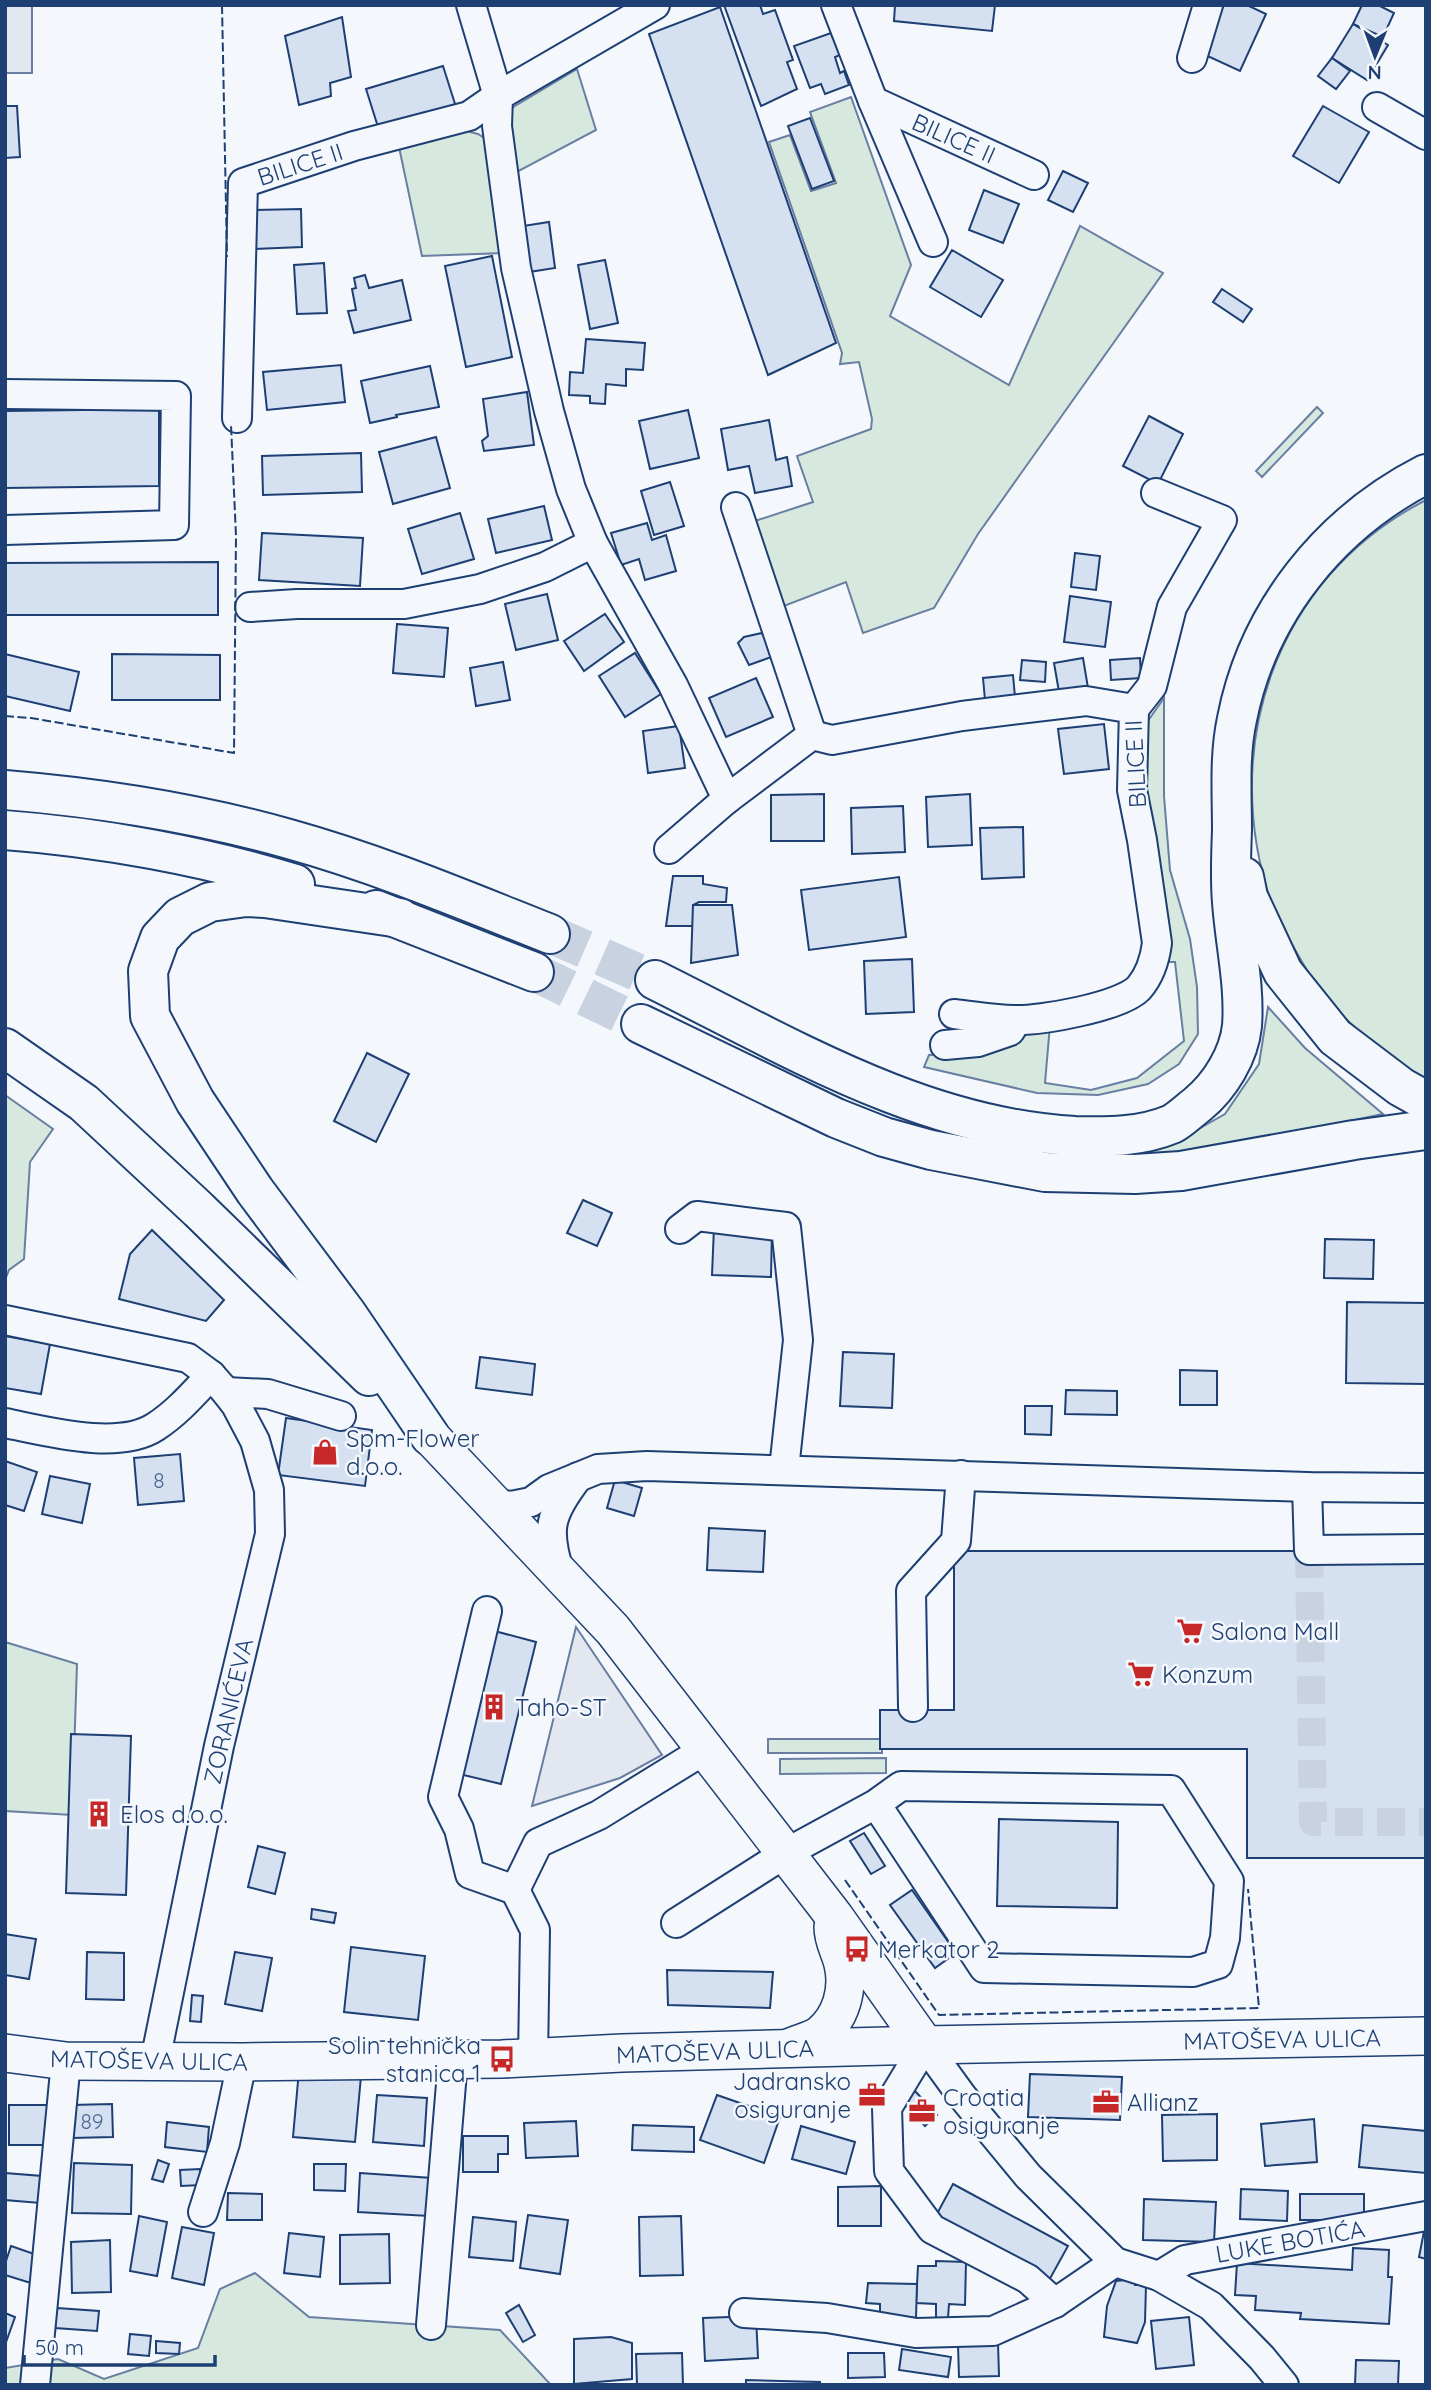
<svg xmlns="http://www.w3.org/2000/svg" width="1431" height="2390" font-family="Quicksand,sans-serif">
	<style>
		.green { fill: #d7e8df; stroke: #687fa3; stroke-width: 2 }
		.parking { fill: #e3e8f0; stroke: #687fa3; stroke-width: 2 }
		.building { fill: #d5e0f0; stroke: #1d3f73; stroke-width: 2 }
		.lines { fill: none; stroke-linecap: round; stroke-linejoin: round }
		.minor-tunnel { stroke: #c9d2e0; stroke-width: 28; stroke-dasharray: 28 14; stroke-linecap: butt }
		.highway-tunnel { stroke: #c9d2e0; stroke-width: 38; stroke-dasharray: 38 19; stroke-linecap: butt }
		.minor-casing { stroke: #1d3f73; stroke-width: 32 }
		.major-casing { stroke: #1d3f73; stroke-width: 40 }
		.highway-casing { stroke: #1d3f73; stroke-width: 42 }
		.minor { stroke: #f4f7fb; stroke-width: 28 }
		.major { stroke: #f4f7fb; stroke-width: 37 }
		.highway { stroke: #f4f7fb; stroke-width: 38 }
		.fence { stroke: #1d3f73; stroke-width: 2; stroke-dasharray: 9 3.5; stroke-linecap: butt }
		.labels { text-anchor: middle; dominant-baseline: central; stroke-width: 5; stroke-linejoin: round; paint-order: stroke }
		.number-label { font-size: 21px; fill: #4b6792 }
		.street-label { font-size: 24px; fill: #1d3f73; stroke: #f4f7fb }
		.poi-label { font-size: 24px; fill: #1d3f73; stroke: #f4f7fb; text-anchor: start }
	</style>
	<rect width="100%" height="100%" fill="#f4f7fb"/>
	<!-- green -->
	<g class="green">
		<path d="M577 69 596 130 513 174 505 112Z"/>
		<path d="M851 97 911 265 890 316 1009 385 1080 226 1163 273 978 534 934 608 863 633 846 582 784 606 755 521 813 502 797 456 871 429 872 419 859 362 840 364 842 353 769 142 790 135 811 191 836 183 810 112Z"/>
		<path d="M459 129 478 134 486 139 504 253 422 256 399 147Z"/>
		<path d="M1317 407 1323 413 1262 477 1256 471Z"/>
		<path d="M1426 500V1079C1390 1059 1354 1030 1327 999 1313 983 1301 960 1290 941 1285 930 1277 919 1273 908 1217 750 1274 578 1426 500Z"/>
		<path d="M1164 698V796L1170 870 1190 939 1197 987 1198 1034 1179 1064 1148 1084 1098 1095 1037 1093 924 1067 929 1055 972 1053 1009 1042 1050 1025 1045 1083 1091 1090 1137 1078 1184 1041 1175 962H1164L1144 804 1143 728Z"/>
		<path d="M1268 1007 1305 1048 1383 1114C1303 1131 1224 1148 1143 1155L1175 1142 1225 1114 1259 1064Z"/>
		<path d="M5 1095 53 1129 30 1162 24 1259 9 1270 5 1280Z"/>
		<path d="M5 1642 77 1664 72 1815 5 1811Z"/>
		<rect x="768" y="1739" width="114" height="14"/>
		<path d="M886 1758V1773L780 1774V1759Z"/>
		<path d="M255 2273 309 2317 500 2330 551 2385H5V2368L58 2359 104 2379 198 2348 220 2289Z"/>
	</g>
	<!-- parking -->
	<g class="parking">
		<rect x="5" y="5" width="27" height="68"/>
		<path d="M576 1627 662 1755 620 1778 532 1806Z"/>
	</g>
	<!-- building -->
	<g class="building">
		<path d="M724 5H760L763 14 775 10 793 60 787 62 797 89 761 106Z"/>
		<path d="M895 5H995L992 31 894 21Z"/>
		<path d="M1224 5H1247L1266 14 1240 71 1201 53Z"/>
		<path d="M1362 5H1378L1394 13 1383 37 1353 24Z"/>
		<path d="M720 7 836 343 768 375 649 34Z"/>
		<path d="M342 17 351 77 330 83 331 96 299 105 285 36Z"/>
		<path d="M1353 24 1388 45 1367 80 1332 58Z"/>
		<path d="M831 33 840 55 835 57 840 73 844 71 849 85 825 94 821 84 810 88 794 46Z"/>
		<path d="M1332 58 1350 71 1336 89 1318 76Z"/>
		<path d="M443 66 456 107 379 130 366 89Z"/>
		<path d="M5 106H17L20 157 5 158Z"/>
		<path d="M1323 106 1369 132 1339 183 1293 156Z"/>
		<path d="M810 118 834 181 812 189 788 126Z"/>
		<path d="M1063 171 1088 183 1073 212 1048 200Z"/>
		<path d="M984 190 1019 204 1003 243 969 230Z"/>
		<path d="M301 209 302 247 253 249 252 210Z"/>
		<path d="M549 222 555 268 529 272 523 226Z"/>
		<path d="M952 250 1003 280 981 317 930 287Z"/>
		<path d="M492 256 512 357 466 367 445 266Z"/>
		<path d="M605 260 618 323 590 329 578 265Z"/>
		<path d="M324 263 327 313 297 314 294 265Z"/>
		<path d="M365 275 369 288 402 280 411 320 354 333 348 311 356 310 352 289 356 288 354 278Z"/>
		<path d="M1222 289 1252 309 1243 322 1213 302Z"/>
		<path d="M586 339 645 343 643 370 626 369V386L606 384 605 404 590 403V396L569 395 570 372 583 373Z"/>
		<path d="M341 365 345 402 267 410 263 372Z"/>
		<path d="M430 366 439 407 396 415 397 417 370 423 361 381Z"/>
		<path d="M527 392 534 445 484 451 482 441 488 436 483 399Z"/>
		<path d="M159 409V486L5 488V411Z"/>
		<path d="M688 410 699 458 650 469 639 421Z"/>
		<path d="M1149 416 1183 434 1158 484 1123 466Z"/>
		<path d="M769 420 776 460 787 457 792 486 755 493 749 466 728 470 721 429Z"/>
		<path d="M436 437 450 488 393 504 379 452Z"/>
		<path d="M361 453 362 492 263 495 262 456Z"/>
		<path d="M670 482 684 526 654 535 641 491Z"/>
		<path d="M544 506 552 540 496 553 488 519Z"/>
		<path d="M460 513 474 559 422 574 408 529Z"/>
		<path d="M647 523 652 540 666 535 676 571 645 580 639 559 621 565 611 533Z"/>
		<path d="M262 533 363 538 360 586 259 580Z"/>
		<path d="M1075 553 1100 556 1096 590 1071 587Z"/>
		<path d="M218 562V615H5V563Z"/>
		<path d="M547 594 558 640 516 650 505 604Z"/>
		<path d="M1070 596 1111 602 1105 647 1064 642Z"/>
		<path d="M605 614 624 642 584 671 564 641Z"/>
		<path d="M397 624 448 628 444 677 393 673Z"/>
		<path d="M762 633 774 656 749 665 738 643 744 637Z"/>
		<path d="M635 653 661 694 625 717 599 676Z"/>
		<path d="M5 654 79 672 70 711 5 696Z"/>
		<path d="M112 654 220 655V700H112Z"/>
		<path d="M1083 658 1088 688 1059 692 1054 663Z"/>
		<path d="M1140 658 1141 678 1111 680 1110 660Z"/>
		<path d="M1022 660 1046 662 1045 682 1020 680Z"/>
		<path d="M503 662 510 700 476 706 470 668Z"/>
		<path d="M1013 675 1015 697 985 700 983 678Z"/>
		<path d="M756 678 773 717 726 737 709 698Z"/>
		<path d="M1104 724 1109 769 1064 774 1058 729Z"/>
		<path d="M679 726 685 768 648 773 643 731Z"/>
		<path d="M824 794V841H771V795Z"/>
		<path d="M970 794 972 845 928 847 926 797Z"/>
		<path d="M903 806 905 852 852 854 851 808Z"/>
		<path d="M1023 827 1024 877 982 879 980 828Z"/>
		<path d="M673 876H703V884L727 888 726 902H699L693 905V926H666Z"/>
		<path d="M899 877 906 937 809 950 801 890Z"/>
		<path d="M693 905H732L738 955 691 963Z"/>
		<path d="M912 959 914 1012 866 1014 864 961Z"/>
		<path d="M367 1053 409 1074 376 1142 334 1121Z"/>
		<path d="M583 1200 612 1213 597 1246 567 1233Z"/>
		<path d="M714 1227 772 1230 771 1277 712 1275Z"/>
		<path d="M152 1230 224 1300 206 1321 119 1299 130 1254Z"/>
		<path d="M1325 1239 1374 1240 1373 1279 1324 1278Z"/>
		<path d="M1347 1302 1426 1303V1384L1346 1383Z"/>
		<path d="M5 1336 50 1344 41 1394 5 1388Z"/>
		<path d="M843 1352 894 1354 892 1408 840 1406Z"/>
		<path d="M480 1357 535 1364 532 1395 476 1388Z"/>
		<path d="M1180 1370 1217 1371V1405H1180Z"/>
		<path d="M1066 1390 1117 1391V1415L1065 1414Z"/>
		<path d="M1025 1406H1052L1051 1435 1025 1434Z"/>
		<path d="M286 1418 372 1430 365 1486 278 1475Z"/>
		<path d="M180 1454 184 1501 138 1505 134 1458Z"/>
		<path d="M5 1461 37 1472 24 1511 5 1505Z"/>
		<path d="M50 1476 90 1484 82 1523 42 1514Z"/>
		<path d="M615 1480 642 1488 634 1516 607 1508Z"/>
		<path d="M709 1528 765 1531 763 1572 707 1570Z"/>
		<path d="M954 1551H1426V1858H1247V1749H880V1710H954Z"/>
		<path d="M487 1629 536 1642 501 1784 451 1772Z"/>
		<path d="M71 1734 131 1736 126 1895 66 1893Z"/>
		<path d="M999 1819 1118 1822 1117 1908 997 1906Z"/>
		<path d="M864 1833 885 1866 871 1874 850 1841Z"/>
		<path d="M258 1846 285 1853 275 1894 248 1887Z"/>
		<path d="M912 1890 956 1953 935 1968 890 1905Z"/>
		<path d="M312 1909 336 1913 334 1923 311 1919Z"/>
		<path d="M5 1934 36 1939 29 1979 5 1975Z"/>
		<path d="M351 1947 425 1956 418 2020 344 2012Z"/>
		<path d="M87 1952 124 1953V2000L86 1999Z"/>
		<path d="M235 1952 272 1958 262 2011 225 2004Z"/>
		<path d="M667 1970 773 1972 770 2008 668 2005Z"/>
		<path d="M192 1995 203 1996 201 2022 190 2021Z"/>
		<path d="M299 2070 361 2076 355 2142 293 2137Z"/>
		<path d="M1030 2074 1122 2077 1120 2120 1028 2117Z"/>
		<path d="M915 2091 937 2115 925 2126 903 2102Z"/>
		<path d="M377 2095 427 2098 424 2146 373 2142Z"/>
		<path d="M717 2095 780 2117 764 2163 700 2140Z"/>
		<path d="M112 2104 113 2137 72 2138 71 2105Z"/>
		<rect x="9" y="2105" width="40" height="40"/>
		<path d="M1217 2114V2160L1163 2161 1162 2115Z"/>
		<path d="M1314 2119 1317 2162 1265 2166 1261 2124Z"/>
		<path d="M576 2121 578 2156 526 2158 524 2123Z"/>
		<path d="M167 2122 209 2127 207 2152 165 2147Z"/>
		<path d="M633 2125 694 2127V2152L632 2150Z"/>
		<path d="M1363 2125 1426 2131V2173L1359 2167Z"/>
		<path d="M801 2126 855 2142 846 2174 792 2159Z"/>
		<path d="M463 2136H508V2154H498V2172H463Z"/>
		<path d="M158 2160 169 2164 163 2182 152 2179Z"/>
		<path d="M74 2163 132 2165 131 2214 72 2213Z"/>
		<path d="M314 2164H346L345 2191 314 2190Z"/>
		<path d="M200 2169 201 2185 181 2186 180 2170Z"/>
		<path d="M5 2173 42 2176 40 2203 5 2200Z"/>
		<path d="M360 2173 432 2178 429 2216 358 2212Z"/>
		<path d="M953 2184 1068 2246 1047 2284 932 2223Z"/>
		<path d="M881 2186V2226H838V2187Z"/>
		<path d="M1241 2189 1288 2191 1287 2221 1240 2219Z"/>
		<path d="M228 2193 262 2194V2220H227Z"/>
		<rect x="1300" y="2194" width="64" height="26"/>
		<path d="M1144 2199 1216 2202 1214 2242 1143 2240Z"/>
		<path d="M528 2215 568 2220 560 2274 520 2268Z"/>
		<path d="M139 2216 167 2222 157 2276 130 2271Z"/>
		<path d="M681 2216 683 2275 640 2276 639 2217Z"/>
		<path d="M473 2217 516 2222 513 2261 469 2257Z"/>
		<path d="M1425 2226H1426V2259L1419 2257Z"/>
		<path d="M182 2227 214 2233 204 2285 172 2278Z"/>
		<path d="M289 2233 324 2237 320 2277 284 2273Z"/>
		<path d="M389 2234 390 2283 340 2284V2235Z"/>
		<path d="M110 2240 111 2292 72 2293 71 2242Z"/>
		<path d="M11 2246 43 2257 34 2284 5 2275V2264Z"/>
		<path d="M1353 2248 1389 2250 1388 2277H1392L1389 2324 1300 2319 1301 2313 1255 2310 1256 2296 1235 2295 1237 2263 1352 2270Z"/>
		<path d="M936 2261 966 2262 965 2305 949 2304 948 2318H936V2304L916 2303 918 2266H936Z"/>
		<path d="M1134 2279 1135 2285H1146L1145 2322 1137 2343 1104 2337 1107 2306 1116 2281Z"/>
		<path d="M868 2283 917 2284 916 2318 880 2314V2304L866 2303Z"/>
		<path d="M519 2305 535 2335 523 2342 506 2313Z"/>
		<path d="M57 2308 99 2311 97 2331 55 2328Z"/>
		<path d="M5 2313 15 2317 5 2345Z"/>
		<path d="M756 2316 758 2358 705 2361 703 2318Z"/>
		<path d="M1189 2317 1194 2365 1156 2369 1151 2321Z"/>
		<path d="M130 2334 151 2336 149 2356 128 2354Z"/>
		<path d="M611 2337 632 2343V2379L574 2384V2339Z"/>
		<path d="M156 2341 180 2343 179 2354 156 2353Z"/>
		<path d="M998 2343 999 2376 959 2377 958 2345Z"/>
		<path d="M902 2349 951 2357 948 2377 899 2370Z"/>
		<path d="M682 2353 683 2385H637L636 2354Z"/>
		<path d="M848 2353H884L885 2377 848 2378Z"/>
		<path d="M1356 2360 1399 2361 1398 2385H1355Z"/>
		<path d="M746 2380 820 2382V2385H746Z"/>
	</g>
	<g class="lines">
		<!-- minor-tunnel -->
		<path class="minor-tunnel" d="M1309 1550 1313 1822H1426"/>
		<!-- highway-tunnel -->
		<g class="highway-tunnel">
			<path d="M550 934 655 980"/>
			<path d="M534 972 641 1024"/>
		</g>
		<!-- minor casing -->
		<g class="minor-casing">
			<g id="minor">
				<path d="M471 5 498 96 497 126 516 268 549 411 571 489 593 543 673 685 727 799"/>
				<path d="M836 5 873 101 933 242"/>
				<path d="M1192 58 1208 5"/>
				<path d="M873 101 1034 175"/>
				<path d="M1377 107 1426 135"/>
				<path d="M5 394 176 396 174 525 5 530"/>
				<path d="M237 418 243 183 354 146 469 116 498 96 655 5"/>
				<path d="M736 507 812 735"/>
				<path d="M250 607 297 604H404L480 589 545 567 593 543"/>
				<path d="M1134 709 1152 686 1172 607 1222 520 1156 493"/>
				<path d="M669 849 727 799 812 735 832 740 962 716 1086 701 1134 709 1132 790 1142 840 1157 943C1155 959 1150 975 1139 988 1121 1007 1040 1021 1014 1020 994 1020 974 1016 954 1014"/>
				<path d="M945 1045 978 1042 1010 1031 1016 1021"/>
				<path d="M680 1229 697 1216 786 1227 798 1340 784 1469"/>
				<path d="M5 1320 188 1358 211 1375 226 1392 236 1405 255 1441 269 1490 270 1534 219 1746 155 2061"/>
				<path d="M226 1392 268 1394 341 1416"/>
				<path d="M5 1423C46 1431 118 1451 155 1427 177 1413 194 1393 211 1375"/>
				<path d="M1307 1487 1309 1550 1426 1549"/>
				<path d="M492 1503 511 1506 531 1502 549 1489 598 1469 647 1466 1307 1487 1426 1488"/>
				<path d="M560 1574C545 1528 550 1515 578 1477"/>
				<path d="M487 1611 443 1797 459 1829 470 1874 515 1890 538 1843 599 1815 706 1749"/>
				<path d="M913 1707 911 1591 956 1541 961 1475"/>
				<path d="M515 1890 535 1930 533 2059"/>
				<path d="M676 1923 786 1853 876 1804 901 1786 1171 1790 1229 1881 1225 1938 1218 1964 1193 1972 984 1968 876 1804"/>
				<path d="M203 2212 225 2143 242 2062"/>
				<path d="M1159 2276 1185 2260 1426 2216"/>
				<path d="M1055 2303 1028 2279 932 2229 889 2171 887 2108 925 2045 962 2096 1028 2176 1115 2262 1159 2276 1211 2306 1262 2358 1284 2385"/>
				<path d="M744 2313 827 2318 916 2333 993 2331 1055 2303 1115 2262"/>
				<path d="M431 2325 453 2060"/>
				<path d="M35 2385 66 2061"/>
			</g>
		</g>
		<!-- major casing -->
		<g class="major-casing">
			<g id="major">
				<path d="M430 1436 613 1630 834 1916 925 2045"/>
				<path d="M791 2047C800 2043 813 2040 821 2034 841 2017 849 1990 843 1964 840 1951 833 1941 833 1927"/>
				<path d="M5 2053 66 2061 242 2062 502 2059 622 2053 925 2045 1426 2036"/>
			</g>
		</g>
		<!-- highway casing -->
		<g class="highway-casing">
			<g id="highway">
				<path d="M5 790C101 798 197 813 289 839 379 864 464 900 550 934"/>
				<path d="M5 830C99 837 205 856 295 884"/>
				<path d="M1244 877 1248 897 1283 972 1335 1037 1401 1087 1426 1101"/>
				<path d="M376 910 534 972"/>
				<path d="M400 918 265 898 246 897 210 902 180 917 160 938 148 971 150 1016 195 1101 255 1191 347 1314 430 1436"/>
				<path d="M655 980C788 1046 923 1128 1075 1136 1108 1137 1141 1137 1172 1124 1181 1119 1189 1111 1198 1104 1220 1086 1239 1055 1242 1026 1245 985 1235 944 1232 902 1230 879 1231 854 1232 830 1232 793 1229 756 1237 719 1258 612 1330 523 1426 474"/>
				<path d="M641 1024 836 1118 884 1137 931 1150 1045 1172 1135 1174 1181 1171 1354 1140 1426 1130"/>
				<path d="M5 1048 84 1103 199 1210 369 1376"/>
			</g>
		</g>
		<!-- minor -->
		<use href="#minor" class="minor"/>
		<!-- major -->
		<use href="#major" class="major"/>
		<!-- highway -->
		<use href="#highway" class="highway"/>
		<!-- fence -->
		<g class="fence">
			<path d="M222 5 227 257"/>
			<path d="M5 716 31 718 234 753 236 536 231 425"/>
			<path d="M845 1880 939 2015 1259 2008 1248 1889"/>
		</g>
	</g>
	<!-- icons -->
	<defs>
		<g id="shop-bare" transform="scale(2.1)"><path d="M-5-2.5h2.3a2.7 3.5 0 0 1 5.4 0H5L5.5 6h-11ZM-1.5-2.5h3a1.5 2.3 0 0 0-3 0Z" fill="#c62828" stroke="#f4f7fb" stroke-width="2.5" paint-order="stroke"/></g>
		<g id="supermarket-bare" transform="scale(2.1)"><path d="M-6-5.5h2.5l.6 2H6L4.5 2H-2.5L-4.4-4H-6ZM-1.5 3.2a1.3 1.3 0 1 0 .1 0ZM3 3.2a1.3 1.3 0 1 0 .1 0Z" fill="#c62828" stroke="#f4f7fb" stroke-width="2.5" paint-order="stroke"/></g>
		<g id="building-bare" transform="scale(2.1)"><path d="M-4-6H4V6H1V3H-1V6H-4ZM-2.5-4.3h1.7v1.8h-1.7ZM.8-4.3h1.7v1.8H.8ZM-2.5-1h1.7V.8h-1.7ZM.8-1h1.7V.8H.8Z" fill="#c62828" stroke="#f4f7fb" stroke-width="2.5" paint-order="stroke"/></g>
		<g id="bus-bare" transform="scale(2.1)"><path d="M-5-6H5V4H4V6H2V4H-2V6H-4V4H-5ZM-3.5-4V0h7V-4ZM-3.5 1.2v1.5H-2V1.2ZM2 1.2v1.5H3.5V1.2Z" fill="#c62828" stroke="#f4f7fb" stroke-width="2.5" paint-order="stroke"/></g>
		<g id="office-bare" transform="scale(2.1)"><path d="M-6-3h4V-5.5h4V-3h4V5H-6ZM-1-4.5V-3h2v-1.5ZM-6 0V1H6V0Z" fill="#c62828" stroke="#f4f7fb" stroke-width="2.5" paint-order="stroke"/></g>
	</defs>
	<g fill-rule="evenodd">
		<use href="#shop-bare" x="325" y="1452"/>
		<use href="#supermarket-bare" x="1190" y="1631"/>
		<use href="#supermarket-bare" x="1141" y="1674"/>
		<use href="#building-bare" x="494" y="1707"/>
		<use href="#building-bare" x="99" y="1814"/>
		<use href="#bus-bare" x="857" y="1949"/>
		<use href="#bus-bare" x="502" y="2059"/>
		<use href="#office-bare" x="872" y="2095"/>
		<use href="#office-bare" x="1106" y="2102"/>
		<use href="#office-bare" x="922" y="2111"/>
	</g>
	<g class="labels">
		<!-- number labels -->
		<g class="number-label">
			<text x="159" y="1480">8</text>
			<text x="92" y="2121">89</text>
		</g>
		<!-- street labels -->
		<g class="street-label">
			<text transform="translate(954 138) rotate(24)">BILICE II</text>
			<text transform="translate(300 164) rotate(-18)">BILICE II</text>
			<text transform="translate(1135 764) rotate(-93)">BILICE II</text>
			<text transform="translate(228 1711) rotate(-77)">ZORANIĆEVA</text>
			<text transform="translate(1282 2039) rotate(-1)">MATOŠEVA ULICA</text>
			<text transform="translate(715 2051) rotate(-2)">MATOŠEVA ULICA</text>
			<text transform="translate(149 2060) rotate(1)">MATOŠEVA ULICA</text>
			<text transform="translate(1290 2241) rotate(-10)">LUKE BOTIĆA</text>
		</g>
		<!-- poi labels -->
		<g class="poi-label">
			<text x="346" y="1438">Spm-Flower<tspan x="346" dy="28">d.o.o.</tspan></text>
			<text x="1211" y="1631">Salona Mall</text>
			<text x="1162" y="1674">Konzum</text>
			<text x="515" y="1707">Taho-ST</text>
			<text x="120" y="1814">Elos d.o.o.</text>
			<text x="878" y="1949">Merkator 2</text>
			<text x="481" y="2045" text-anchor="end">Solin tehnička<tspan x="481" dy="28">stanica 1</tspan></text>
			<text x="851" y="2081" text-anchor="end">Jadransko<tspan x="851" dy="28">osiguranje</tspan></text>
			<text x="943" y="2097">Croatia<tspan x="943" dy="28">osiguranje</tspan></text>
			<text x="1127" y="2102">Allianz</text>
		</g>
	</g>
	<!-- border -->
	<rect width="1431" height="2390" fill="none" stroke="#1d3f73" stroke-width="14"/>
	<!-- north arrow -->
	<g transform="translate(1375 56) rotate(181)" stroke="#f4f7fb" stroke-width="5" paint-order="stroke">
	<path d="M0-5L12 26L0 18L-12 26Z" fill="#1d3f73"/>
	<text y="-10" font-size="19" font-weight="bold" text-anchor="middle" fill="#1d3f73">N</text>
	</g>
	<!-- scale -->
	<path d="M24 2355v10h191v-10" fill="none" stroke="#1d3f73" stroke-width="3.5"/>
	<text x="35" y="2355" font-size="21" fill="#1d3f73" stroke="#f4f7fb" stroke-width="5" paint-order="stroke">50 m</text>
</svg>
